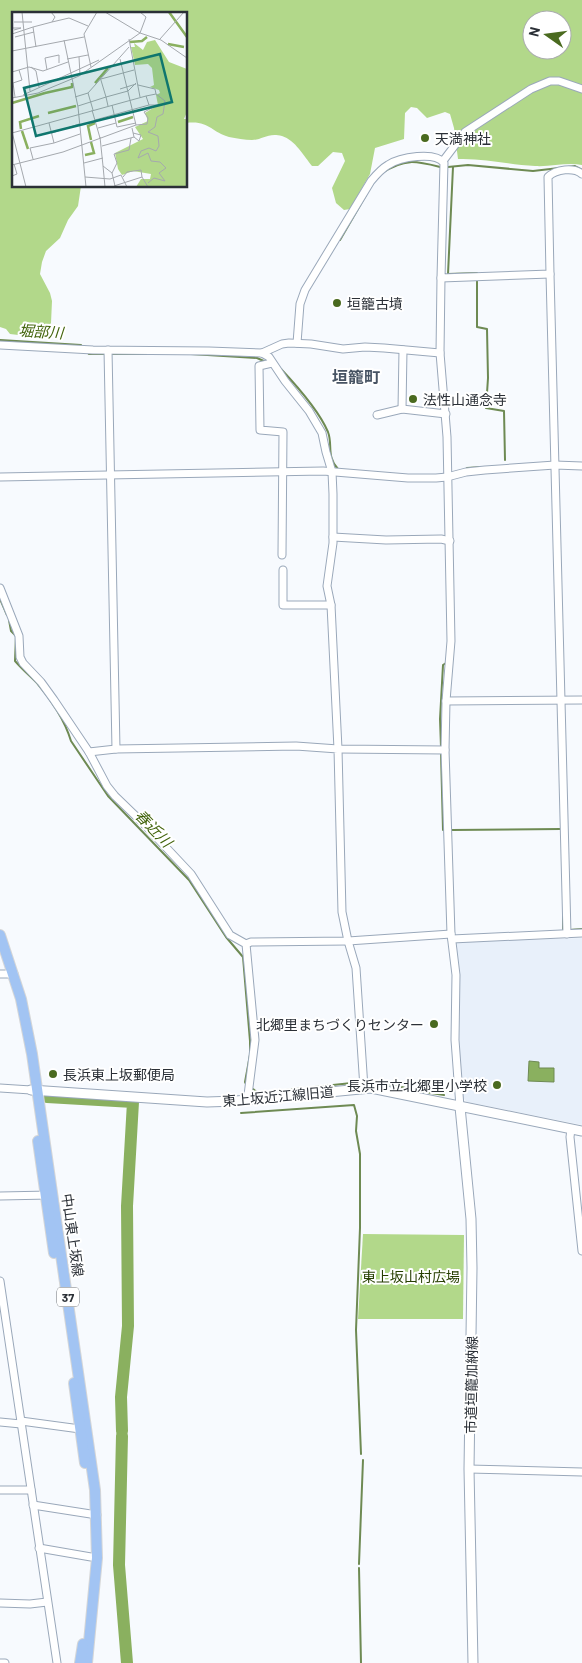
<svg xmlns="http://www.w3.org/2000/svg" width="582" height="1663" font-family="Barlow,'Noto Sans JP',sans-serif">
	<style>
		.built { fill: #e8f0fa }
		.green { fill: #b2d88a; fill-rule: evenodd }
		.water { fill: #8ab05f; stroke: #6e8a53 }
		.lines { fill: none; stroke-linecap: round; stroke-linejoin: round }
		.stream { stroke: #6e8a53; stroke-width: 2 }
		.river { stroke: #8ab05f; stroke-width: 12 }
		.minor-casing { stroke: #9aa8ba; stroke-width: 9 }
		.tertiary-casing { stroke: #9aa8ba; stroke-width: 11 }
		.primary-casing { stroke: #d5d6d7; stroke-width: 12 }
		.minor { stroke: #fff; stroke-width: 7 }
		.tertiary { stroke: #fff; stroke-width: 9 }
		.primary { stroke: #a2c4f3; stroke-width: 10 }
		.poi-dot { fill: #4a6a1f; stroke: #fff; stroke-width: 2 }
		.labels { text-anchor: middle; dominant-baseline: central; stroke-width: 4; stroke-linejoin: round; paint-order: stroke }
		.shield { fill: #fff; stroke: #6b6e73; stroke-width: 1 }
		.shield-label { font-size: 12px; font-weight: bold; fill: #2b3037 }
		.poi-label { font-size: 14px; fill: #2b3037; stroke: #fff; text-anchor: start }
		.street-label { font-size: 14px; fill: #2b3037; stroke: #fff }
		.park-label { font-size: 14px; fill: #273f02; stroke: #fff }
		.water-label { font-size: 15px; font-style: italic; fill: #41630a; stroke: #fff }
		.quarter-label { font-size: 16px; font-weight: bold; fill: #475363; stroke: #fff }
		.inset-river { fill: none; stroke: #8ab05f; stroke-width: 2.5 }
		.inset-road { fill: none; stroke: #a5a9ae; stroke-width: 1 }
		.view { fill: #0f766e; fill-opacity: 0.15; stroke: #0f766e; stroke-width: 2.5 }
		.inset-edge { fill: none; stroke: #2b3037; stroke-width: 2.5 }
	</style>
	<rect width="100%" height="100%" fill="#f7fafe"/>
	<!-- built -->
	<path class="built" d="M582 938V1125L467 1102 463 1098 459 1049 460 1010 456 942Z"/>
	<!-- green -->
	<g class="green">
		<path d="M0 0H582V165C567 162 551 167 535 166 509 165 484 158 458 159L454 128 450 114 445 112 427 118 417 108 411 107 405 113 404 139 375 148 370 174 350 209 344 210 336 203 332 188 345 161 342 153 333 152 318 166H312C304 156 295 140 282 136 268 132 262 140 252 140 245 140 236 138 229 137 211 132 209 120 186 123V14H14V186H81L78 206 68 220 60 238 46 251 42 262 40 274 50 293 52 301 51 323 47 328 40 333 27 336 10 334 6 329 0 327ZM532 20H562V50H532Z"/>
		<path d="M363 1234 464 1235 463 1319H358Z"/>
	</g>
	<!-- water -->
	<path class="water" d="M529 1061 539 1062V1068H554V1082L528 1081Z"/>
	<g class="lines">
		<!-- stream -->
		<g class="stream">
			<path d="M448 167 468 165 533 171 559 168"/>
			<path d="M453 167 448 274 477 273V275"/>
			<path d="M568 167 575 166 582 170"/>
			<path d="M382 173C405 158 416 161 440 167"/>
			<path d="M340 240 366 195"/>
			<path d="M477 280V327L487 329 488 378 486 408 504 411 505 460"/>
			<path d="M0 340 81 345"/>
			<path d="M87 352 89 354H104"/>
			<path d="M113 354H191L257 358 266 362"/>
			<path d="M281 369C296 385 320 413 328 432 333 445 326 456 338 469"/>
			<path d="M467 468 482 467"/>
			<path d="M0 599 7 615"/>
			<path d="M9 620 11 631 16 636 15 661C22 669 30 676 37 683 51 699 65 721 71 741L108 796 189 880 226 937 243 957 250 1041V1055L245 1082 246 1084"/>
			<path d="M441 747 440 719 443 665 446 663"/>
			<path d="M441 753 443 830"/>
			<path d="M452 830 561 829"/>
			<path d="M563 899V929"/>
			<path d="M569 930 582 929"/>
			<path d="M376 1081 410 1089"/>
			<path d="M253 1089 258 1093 361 1082"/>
			<path d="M418 1091 444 1095"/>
			<path d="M241 1113 354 1105 357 1116 356 1131 360 1154V1228L356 1330 361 1454"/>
			<path d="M359 1564 363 1460"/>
			<path d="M359 1568 361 1663"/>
		</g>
		<!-- river -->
		<g class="river">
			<path d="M47 1097 133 1102 127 1206 128 1326 121 1397 122 1431"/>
			<path d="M122 1436 119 1565 127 1663"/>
		</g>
		<!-- minor casing -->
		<g class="minor-casing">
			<g id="minor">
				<path d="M443 161 465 132 531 89 550 81H559L582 89"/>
				<path d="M550 274 567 934"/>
				<path d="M441 278 440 353 447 437 451 641 446 701 445 750 451 934 456 975 455 1040 460 1107"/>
				<path d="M297 343 300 304 305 290 371 181C376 175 381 169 388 165 400 157 435 151 444 163L441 278 550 274 548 177C556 169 574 167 582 174"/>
				<path d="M0 345 93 350 209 351 262 353 269 357 285 381 309 411 322 433 326 452 332 472 333 494V543L327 586 331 605 338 749 445 750"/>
				<path d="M108 350 116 749"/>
				<path d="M262 353 282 344 289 343 311 344 343 349 365 347 384 348 440 353"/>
				<path d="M272 363 259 366 260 430 283 432 282 555"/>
				<path d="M402 409 403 350"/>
				<path d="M377 415 402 409 446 414"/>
				<path d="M0 477 323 471 408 478H436L447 477 466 472 485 470 555 465 582 466"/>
				<path d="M333 537 386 540 441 539 450 541"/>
				<path d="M283 570V605H331"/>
				<path d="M0 588 19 636 20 657 23 663 41 682 54 700 89 752 107 786 115 796 145 825 191 874 230 935 246 944 255 1040 248 1095 249 1099"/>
				<path d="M446 701 582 700"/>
				<path d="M89 752 116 749 296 746 338 749 342 912 348 941 356 968 364 1088"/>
				<path d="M452 939 582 933"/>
				<path d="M246 944 251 942 348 941 451 934"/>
				<path d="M0 974H14"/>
				<path d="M0 1088 31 1090"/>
				<path d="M571 1129 570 1137 582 1251"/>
				<path d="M0 1196 50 1195"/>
				<path d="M0 1281 57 1663"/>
				<path d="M21 1421 80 1429"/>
				<path d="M0 1422 21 1424"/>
				<path d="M469 1469 582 1472"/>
				<path d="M0 1490H31"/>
				<path d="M33 1505 97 1515"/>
				<path d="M39 1548 91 1557"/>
				<path d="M0 1603 30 1604 47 1602"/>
				<path d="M0 1663H5"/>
			</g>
		</g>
		<!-- tertiary casing -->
		<g class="tertiary-casing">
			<g id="tertiary">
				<path d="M31 1090 207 1102 236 1101 371 1088 582 1131"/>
				<path d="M460 1107 471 1219 472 1268 469 1469 473 1663"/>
			</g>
		</g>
		<!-- primary casing -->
		<g class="primary-casing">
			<g id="primary">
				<path d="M0 935 21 999 32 1054 95 1490 97 1558 87 1663"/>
				<path d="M38 1141 54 1253"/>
				<path d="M74 1383 85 1463"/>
				<path d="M80 1663 83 1644"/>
			</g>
		</g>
		<!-- minor -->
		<use href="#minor" class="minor"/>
		<!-- tertiary -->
		<use href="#tertiary" class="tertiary"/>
		<!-- primary -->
		<use href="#primary" class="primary"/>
	</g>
	<!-- markers -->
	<g class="poi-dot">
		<circle cx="425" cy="138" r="5"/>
		<circle cx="337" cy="303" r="5"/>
		<circle cx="413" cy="399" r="5"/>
		<circle cx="434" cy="1024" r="5"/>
		<circle cx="53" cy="1074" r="5"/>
		<circle cx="497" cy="1085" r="5"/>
	</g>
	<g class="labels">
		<!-- shield labels -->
		<rect class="shield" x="57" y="1287.5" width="22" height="19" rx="4"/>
		<g class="shield-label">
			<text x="68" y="1297">37</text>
		</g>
		<!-- poi labels -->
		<g class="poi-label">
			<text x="435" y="138">天満神社</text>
			<text x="347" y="303">垣籠古墳</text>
			<text x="423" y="399">法性山通念寺</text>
			<text x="424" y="1024" text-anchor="end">北郷里まちづくりセンター</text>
			<text x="63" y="1074">長浜東上坂郵便局</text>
			<text x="487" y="1085" text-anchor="end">長浜市立北郷里小学校</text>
		</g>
		<!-- street labels -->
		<g class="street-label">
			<text transform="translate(278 1096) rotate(-5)">東上坂近江線旧道</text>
			<text transform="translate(73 1235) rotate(82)">中山東上坂線</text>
			<text transform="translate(471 1385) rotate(-89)">市道垣籠加納線</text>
		</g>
		<!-- park labels -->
		<g class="park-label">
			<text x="411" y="1276">東上坂山村広場</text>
		</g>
		<!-- water labels -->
		<g class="water-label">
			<text transform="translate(41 331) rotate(4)">堀部川</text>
			<text transform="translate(154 828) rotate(46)">春近川</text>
		</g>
		<!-- quarter labels -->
		<g class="quarter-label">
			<text x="356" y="376">垣籠町</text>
		</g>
	</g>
	<!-- overview -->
	<g transform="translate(12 12)">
		<rect width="175" height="175" fill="#f7fafe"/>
		<path d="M143 28 157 50 175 57V100L172 107H175V175H124L129 167H138L139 162 121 159 110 163 106 157 103 141 131 127 123 115 136 109 133 101 146 93 144 83 148 81 147 78 138 75 142 73 140 56 136 52 123 53 119 35H123L122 31 131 38 135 30Z" fill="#b2d88a"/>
		<path class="inset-river" d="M157 0 175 25M118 30 130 29 135 25M156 32 172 35M83 71 96 56M33 81 60 75V71M0 91 33 81M36 101 64 94M106 110 121 105M9 117 8 110 27 104M10 119 16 137M79 128 76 114 83 111M73 143 82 141 79 130"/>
		<path class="inset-road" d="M10 0 18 79M93 0 128 21 149 28 175 46M2 10H20M40 10 57 6 76 14M1 16H9L2 18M128 21 134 5 128 0M0 22 21 15M3 25 22 20M117 27 128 85M148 27 172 0M52 28 66 95 74 175M24 35 21 15 40 10 43 5 39 0M0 39 72 25M67 45 68 63M55 47 76 43M108 47 124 113M19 55 24 59 27 75M79 55 72 22 85 0M35 58 33 46 47 43V51M0 60 17 55 31 59 56 50M89 67 122 58M108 77 124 72M76 81 81 98M11 83 87 48M3 85 1 71 10 68 7 58M63 85 76 81 117 35M0 86 26 81 67 64 128 21M100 93 105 115 124 111M66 94 94 85 88 65M96 94 94 85 116 79 124 71M80 98 88 126M83 108 137 93M37 111 42 131 68 122M124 113 135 112 136 106 132 100 146 93H137L134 84 144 82 143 77 126 73M86 116 104 111M0 120 14 175M0 121 134 84M40 121 67 112M121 121 129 123 127 129 122 125M88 125 91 154M90 134 122 125 120 116M126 146 129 139 137 136 144 139 147 134 146 124 136 120 143 115 145 105 151 102 153 89 144 82M126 146 136 141 139 149 148 150 154 156 147 161 153 169 142 166 136 171M21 147 18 136 42 131M72 151 91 146M0 153 51 140 124 113M0 164 5 162 2 152M73 165 98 167 109 163 115 175M111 165 115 160 129 158 130 165M102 174 130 165 136 175M103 174 100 161 105 151 102 142 117 138 119 126M93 175 91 154 100 161"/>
		<path class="view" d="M148 42 160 90 24 124 12 76Z"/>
		<rect width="175" height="175" class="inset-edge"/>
	</g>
	<!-- north arrow -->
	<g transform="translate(547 35) rotate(284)"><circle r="24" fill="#ffffff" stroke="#aaacaf"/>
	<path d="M0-4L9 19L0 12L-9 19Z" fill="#4a6a1f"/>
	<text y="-8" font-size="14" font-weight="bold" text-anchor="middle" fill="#2b3037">N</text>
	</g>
</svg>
